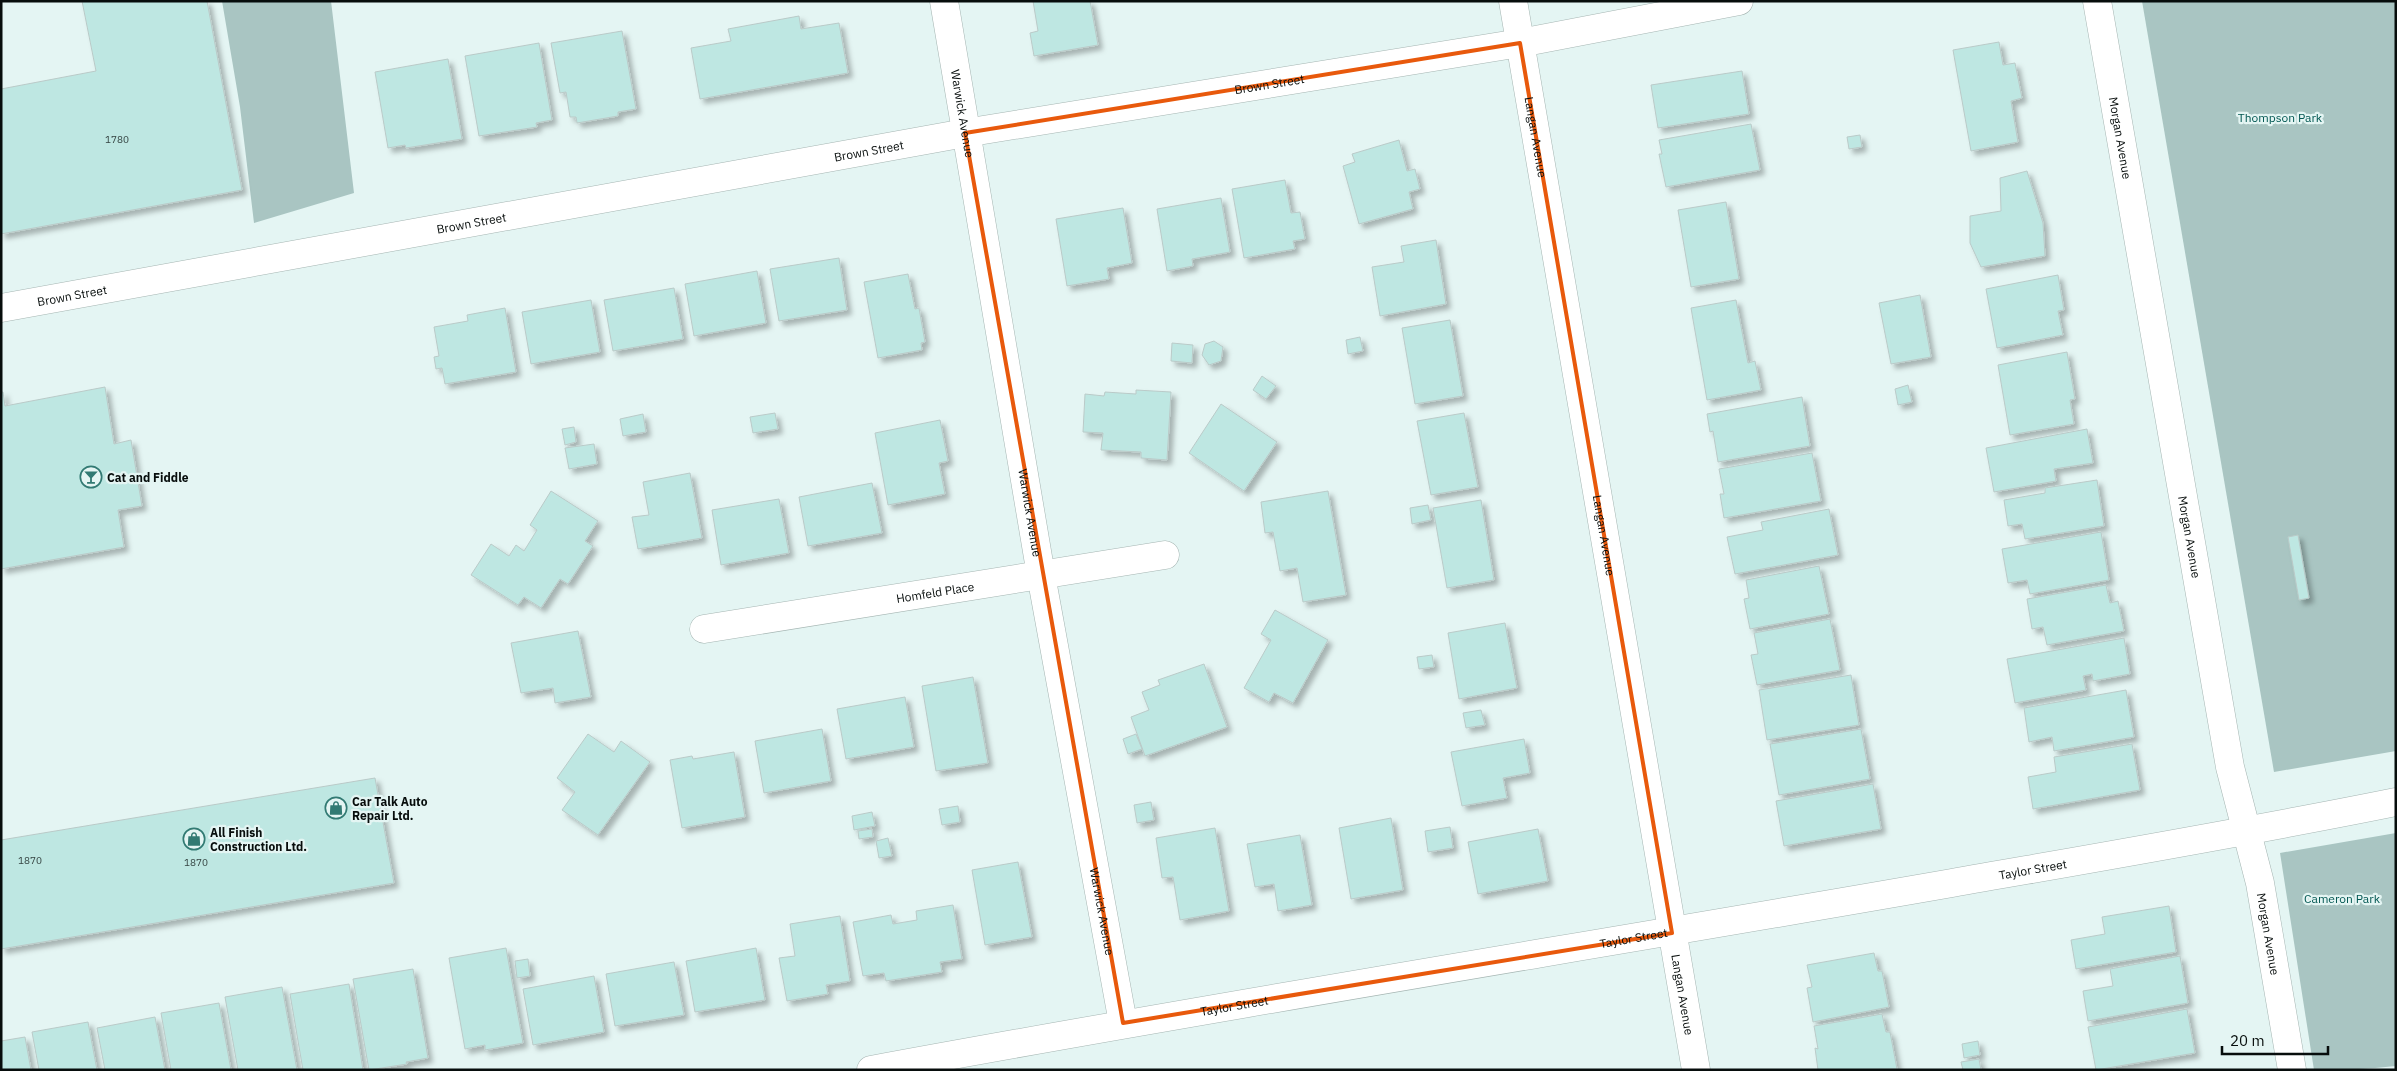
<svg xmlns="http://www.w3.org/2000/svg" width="2397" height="1071" font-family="'IBM Plex Sans',sans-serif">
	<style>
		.green { fill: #a9c5c2 }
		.building { fill: #bee7e2; stroke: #bacac8; filter: url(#shadow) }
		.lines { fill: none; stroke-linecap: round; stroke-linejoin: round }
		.minor-casing { stroke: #a5b5b2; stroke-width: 29 }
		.minor { stroke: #fff; stroke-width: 28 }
		.marked { fill: none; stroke: #e8590c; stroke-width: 4; stroke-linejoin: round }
		.labels { text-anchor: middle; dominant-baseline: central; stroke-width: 4.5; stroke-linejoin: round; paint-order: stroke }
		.number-label { font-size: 10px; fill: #354442 }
		.street-label { font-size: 12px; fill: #070d0c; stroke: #e4f5f3 }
		.park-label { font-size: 12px; fill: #005651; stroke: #e4f5f3 }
		.poi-label { font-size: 12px; font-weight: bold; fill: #070d0c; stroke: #e4f5f3; text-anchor: start }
	</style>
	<defs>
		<filter id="shadow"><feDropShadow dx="4.5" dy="4.5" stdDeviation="2.5" flood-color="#0004"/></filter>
	</defs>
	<rect width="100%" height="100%" fill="#e4f5f3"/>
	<!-- green -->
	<g class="green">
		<path d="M222 1H331L354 193 254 223 240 107Z"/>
		<path d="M2142 1H2396V751L2274 772Z"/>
		<path d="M2396 833V1066C2368 1069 2341 1070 2314 1070L2280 853Z"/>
	</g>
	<!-- building -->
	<g class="building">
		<path d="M82 1H207L242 190 1 234V89L96 71Z"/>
		<path d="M1033 1H1090L1098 45 1034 56 1030 33 1038 31Z"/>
		<path d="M799 16 801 29 839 23 848 73 700 99 691 48 731 41 728 29Z"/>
		<path d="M622 31 636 109 618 112V116L577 123 576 117H570L566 92 560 93 551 43Z"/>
		<path d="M1999 42 2003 65 2015 63 2022 98 2011 101 2018 142 1971 151 1953 50Z"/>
		<path d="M539 43 552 120 536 123 537 127 479 136 465 56Z"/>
		<path d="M448 59 462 139 406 148 405 145 388 148 375 72Z"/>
		<path d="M1742 71 1749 114 1658 128 1651 85Z"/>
		<path d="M1751 124 1760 170 1666 187 1659 154H1662L1659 140Z"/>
		<path d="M1860 135 1862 147 1849 149 1847 137Z"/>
		<path d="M1399 140 1407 171 1415 169 1420 189 1409 192 1413 209 1359 224 1343 166 1355 162 1352 154Z"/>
		<path d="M2027 171 2043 223 2045 256 1981 267 1970 243V216L2001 211 2000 178Z"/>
		<path d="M1285 180 1291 213 1300 212 1305 239 1293 241 1295 249 1244 258 1232 189Z"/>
		<path d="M1221 198 1230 252 1192 259 1193 266 1167 271 1157 209Z"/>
		<path d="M1726 202 1739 279 1691 287 1678 210Z"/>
		<path d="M1123 208 1132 263 1107 268 1109 279 1067 286 1056 219Z"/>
		<path d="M1436 240 1446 304 1380 316 1372 267 1404 262 1401 246Z"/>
		<path d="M839 258 847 310 779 321 770 269Z"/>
		<path d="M757 271 766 323 694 336 685 284Z"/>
		<path d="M908 274 915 309 919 308 925 342 921 343 922 350 878 358 864 282Z"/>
		<path d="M2058 275 2064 310 2058 311 2063 335 1997 348 1986 289Z"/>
		<path d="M674 288 683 339 613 351 604 300Z"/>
		<path d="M1920 295 1931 357 1891 364 1879 303Z"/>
		<path d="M591 300 600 352 531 364 522 312Z"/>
		<path d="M1736 300 1748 363 1755 361 1761 390 1707 400 1691 308Z"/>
		<path d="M505 308 516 372 445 384 442 368 436 369 434 357 439 356 434 327 468 321 467 315Z"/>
		<path d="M1450 320 1463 396 1415 404 1402 328Z"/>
		<path d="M1360 337 1363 351 1348 354 1346 340Z"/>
		<path d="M1214 341 1223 347 1221 361 1209 365 1202 355 1205 344Z"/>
		<path d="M1172 343 1193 345 1192 363 1171 361Z"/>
		<path d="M2067 352 2075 399 2070 400 2074 424 2010 435 1998 365Z"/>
		<path d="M1262 376 1276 386 1266 399 1253 390Z"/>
		<path d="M1908 385 1912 402 1898 405 1895 389Z"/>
		<path d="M105 387 114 444 131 440 142 506 118 510 124 547 1 569V392H3L5 406Z"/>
		<path d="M1136 390 1171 392 1167 460 1141 458V452L1101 450 1103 433 1083 432 1085 394 1104 396 1105 392 1136 394Z"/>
		<path d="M1802 397 1810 446 1718 462 1713 431 1710 432 1707 414Z"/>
		<path d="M1221 404 1277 442 1244 491 1189 453Z"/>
		<path d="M775 413 778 429 753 433 750 417Z"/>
		<path d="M1464 413 1478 487 1431 495 1417 421Z"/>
		<path d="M643 414 646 432 623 436 620 419Z"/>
		<path d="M940 420 948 461 939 463 945 494 888 505 875 433Z"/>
		<path d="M574 427 576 442 565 445 562 429Z"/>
		<path d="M2087 429 2093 463 2054 469 2056 481 1994 492 1986 448Z"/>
		<path d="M594 444 597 464 569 469 565 448Z"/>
		<path d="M1812 453 1821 501 1724 518 1720 494H1724L1719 469Z"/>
		<path d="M690 473 702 538 638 549 632 517 649 515 643 482Z"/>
		<path d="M2097 480 2104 526 2025 539 2022 524 2008 526 2004 500 2045 493V488Z"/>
		<path d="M872 483 882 533 808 546 799 497Z"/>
		<path d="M551 491 598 521 585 541 593 546 568 584 560 579 541 608 524 597 518 605 471 575 491 544 509 556 516 545 524 551 537 530 530 525Z"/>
		<path d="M1328 491 1346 595 1303 602 1297 568 1280 571 1273 532 1265 533 1261 502Z"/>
		<path d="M779 499 789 553 721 565 712 510Z"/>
		<path d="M1481 500 1494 580 1447 588 1433 508Z"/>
		<path d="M1428 505 1431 520 1412 524 1410 508Z"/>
		<path d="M1829 509 1838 555 1735 574 1727 537 1763 530 1761 522Z"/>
		<path d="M2101 532 2109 580 2030 594 2027 580 2008 583 2002 549Z"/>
		<path d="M2298 535 2309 598 2299 600 2288 537Z"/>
		<path d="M1819 566 1829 614 1750 629 1744 599 1749 598 1746 580Z"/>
		<path d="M2106 585 2110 603 2118 601 2124 631 2047 645 2043 627 2032 629 2027 599Z"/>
		<path d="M1275 610 1328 640 1293 703 1274 693 1269 702 1244 688 1271 640 1261 634Z"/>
		<path d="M1830 619 1840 670 1757 685 1751 655 1758 654 1754 633Z"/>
		<path d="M1505 623 1517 688 1459 699 1448 633Z"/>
		<path d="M578 631 591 697 555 703 553 688 521 693 511 643Z"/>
		<path d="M2124 638 2130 674 2093 681 2092 674 2083 676 2086 690 2015 703 2007 659Z"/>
		<path d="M1432 655 1434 667 1419 669 1417 657Z"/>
		<path d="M1204 664 1227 727 1145 756 1131 717 1149 710 1142 692 1160 685 1158 680Z"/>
		<path d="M1851 675 1859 725 1767 740 1759 690Z"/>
		<path d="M973 677 988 763 936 771 922 686Z"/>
		<path d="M2126 690 2134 737 2054 751 2052 737 2029 742 2024 708Z"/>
		<path d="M905 697 914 747 846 759 837 709Z"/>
		<path d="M1481 710 1485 725 1466 728 1463 713Z"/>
		<path d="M822 729 831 781 764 793 755 741Z"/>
		<path d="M1861 729 1870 779 1779 795 1770 744Z"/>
		<path d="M588 734 614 752 621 741 650 762 598 835 562 810 575 792 557 778Z"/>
		<path d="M1136 734 1142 749 1128 754 1123 739Z"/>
		<path d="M1524 739 1530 773 1503 778 1507 798 1462 806 1451 752Z"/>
		<path d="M2132 744 2140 790 2033 809 2028 777 2056 772 2054 757Z"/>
		<path d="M734 752 745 817 682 828 670 760 692 756 693 759Z"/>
		<path d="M375 778 394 883 1 949V840Z"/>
		<path d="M1873 784 1881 829 1784 846 1776 801Z"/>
		<path d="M1151 802 1154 820 1137 823 1134 805Z"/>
		<path d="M958 806 960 822 942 825 939 809Z"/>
		<path d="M872 812 875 826 854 830 852 816Z"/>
		<path d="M1391 818 1403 890 1351 899 1339 828Z"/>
		<path d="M1450 827 1453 848 1428 852 1425 831Z"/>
		<path d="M1215 828 1229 911 1180 920 1173 877 1162 878 1156 838Z"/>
		<path d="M872 829 873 837 859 839 858 831Z"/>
		<path d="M1538 829 1548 881 1478 894 1468 842Z"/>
		<path d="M1300 835 1312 905 1278 911 1274 884 1255 887 1247 844Z"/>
		<path d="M888 838 892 856 879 858 876 841Z"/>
		<path d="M1018 862 1032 937 985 945 972 870Z"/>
		<path d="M953 905 962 959 940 962 942 972 886 981 884 973 863 976 853 922 891 915 893 924 917 920 916 911Z"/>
		<path d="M2169 906 2176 952 2076 969 2071 940 2105 934 2102 917Z"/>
		<path d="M840 916 850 981 826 985 828 994 787 1001 779 958 795 956 790 924Z"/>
		<path d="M506 948 523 1043 485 1050V1045L465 1049 449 958Z"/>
		<path d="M756 948 765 1000 695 1012 686 961Z"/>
		<path d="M1874 953 1878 971H1882L1889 1007 1813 1022 1807 988 1812 987 1807 965Z"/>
		<path d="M2180 956 2188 1003 2088 1021 2083 991 2113 986 2110 969Z"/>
		<path d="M528 959 530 976 517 978 515 961Z"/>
		<path d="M674 962 684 1015 615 1026 606 974Z"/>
		<path d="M413 969 428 1058 406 1062 407 1064 369 1070 353 979Z"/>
		<path d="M594 976 604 1032 533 1045 523 989Z"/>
		<path d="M349 984 363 1070H303L290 994Z"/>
		<path d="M282 987 297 1070H238L225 997Z"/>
		<path d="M219 1003 231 1070H171L161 1013Z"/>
		<path d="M2187 1009 2195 1053 2096 1070 2088 1027Z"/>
		<path d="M1882 1014 1886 1032H1890L1897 1069 1818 1070 1815 1048 1818 1049 1814 1026Z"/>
		<path d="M155 1017 165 1070H105L97 1028Z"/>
		<path d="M88 1022 97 1070H39L32 1032Z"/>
		<path d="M25 1037 31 1070H1V1041Z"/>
		<path d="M1978 1041 1980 1055 1964 1058 1962 1044Z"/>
		<path d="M1979 1059 1981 1070H1963L1961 1062Z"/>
	</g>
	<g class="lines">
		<!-- minor casing -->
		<g class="minor-casing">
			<g id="minor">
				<path id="s1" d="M944 1 1041 575 1123 1023"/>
				<path id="s2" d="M1513 1 1696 1070"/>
				<path id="s3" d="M2097 1 2230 767 2260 883 2292 1070"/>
				<path id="s4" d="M1 308 965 133 1520 43 1739 1"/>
				<path id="s5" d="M704 629 1165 555"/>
				<path id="s6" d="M871 1070C1231 1003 1592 946 1952 883 2100 857 2248 832 2396 802"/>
			</g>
		</g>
		<!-- minor -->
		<use href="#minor" class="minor"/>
	</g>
	<!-- marked area -->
	<path class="marked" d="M1520 43 1672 933 1123 1023 965 133Z"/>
	<!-- icons -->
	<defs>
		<g id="bar-ring" transform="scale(1.125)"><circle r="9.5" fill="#e4f5f3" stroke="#327a73" stroke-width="1.5"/><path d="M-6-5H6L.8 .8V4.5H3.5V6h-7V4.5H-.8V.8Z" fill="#327a73"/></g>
		<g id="shop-ring" transform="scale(1.125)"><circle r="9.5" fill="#e4f5f3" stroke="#327a73" stroke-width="1.5"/><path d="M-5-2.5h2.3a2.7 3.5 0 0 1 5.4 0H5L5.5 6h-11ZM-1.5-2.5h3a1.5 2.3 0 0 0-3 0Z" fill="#327a73"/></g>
	</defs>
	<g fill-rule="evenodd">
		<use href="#bar-ring" x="91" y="477"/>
		<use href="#shop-ring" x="336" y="808"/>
		<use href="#shop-ring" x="194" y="839"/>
	</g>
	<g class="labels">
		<!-- number labels -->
		<g class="number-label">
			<text x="117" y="139">1780</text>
			<text x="30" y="860">1870</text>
			<text x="196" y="862">1870</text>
		</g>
		<!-- street labels -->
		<g class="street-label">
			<text stroke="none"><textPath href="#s4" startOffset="1288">Brown Street</textPath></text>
			<text stroke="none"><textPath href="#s1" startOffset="114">Warwick Avenue</textPath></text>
			<text stroke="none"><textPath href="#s2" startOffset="138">Langan Avenue</textPath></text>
			<text stroke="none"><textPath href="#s3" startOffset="139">Morgan Avenue</textPath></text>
			<text stroke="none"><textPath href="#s4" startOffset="882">Brown Street</textPath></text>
			<text stroke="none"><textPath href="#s4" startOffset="478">Brown Street</textPath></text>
			<text stroke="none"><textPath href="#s4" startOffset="72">Brown Street</textPath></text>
			<text stroke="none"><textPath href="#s1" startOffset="519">Warwick Avenue</textPath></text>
			<text stroke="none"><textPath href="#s2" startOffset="542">Langan Avenue</textPath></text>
			<text stroke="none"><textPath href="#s3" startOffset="544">Morgan Avenue</textPath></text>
			<text stroke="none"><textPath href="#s5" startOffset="234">Homfeld Place</textPath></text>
			<text stroke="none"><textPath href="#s6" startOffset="1179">Taylor Street</textPath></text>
			<text stroke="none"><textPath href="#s1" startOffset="924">Warwick Avenue</textPath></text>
			<text stroke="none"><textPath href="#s3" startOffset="949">Morgan Avenue</textPath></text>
			<text stroke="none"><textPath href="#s6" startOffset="774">Taylor Street</textPath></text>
			<text stroke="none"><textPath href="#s2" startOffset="1008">Langan Avenue</textPath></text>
			<text stroke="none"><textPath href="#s6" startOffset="369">Taylor Street</textPath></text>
		</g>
		<!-- park labels -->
		<g class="park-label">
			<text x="2280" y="117">Thompson Park</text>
			<text x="2342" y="898">Cameron Park</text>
		</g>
		<!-- poi labels -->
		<g class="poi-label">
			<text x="107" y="477">Cat and Fiddle</text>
			<text x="352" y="801">Car Talk Auto<tspan x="352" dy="14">Repair Ltd.</tspan></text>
			<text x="210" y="832">All Finish<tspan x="210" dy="14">Construction Ltd.</tspan></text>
		</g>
	</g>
	<!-- border -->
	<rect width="2397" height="1071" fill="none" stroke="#070d0c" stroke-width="5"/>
	<!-- scale -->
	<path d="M2222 1046v8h106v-8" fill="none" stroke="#070d0c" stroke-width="2.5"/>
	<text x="2230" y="1046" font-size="15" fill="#070d0c" stroke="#e4f5f3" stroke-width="4" paint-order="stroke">20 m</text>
</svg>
